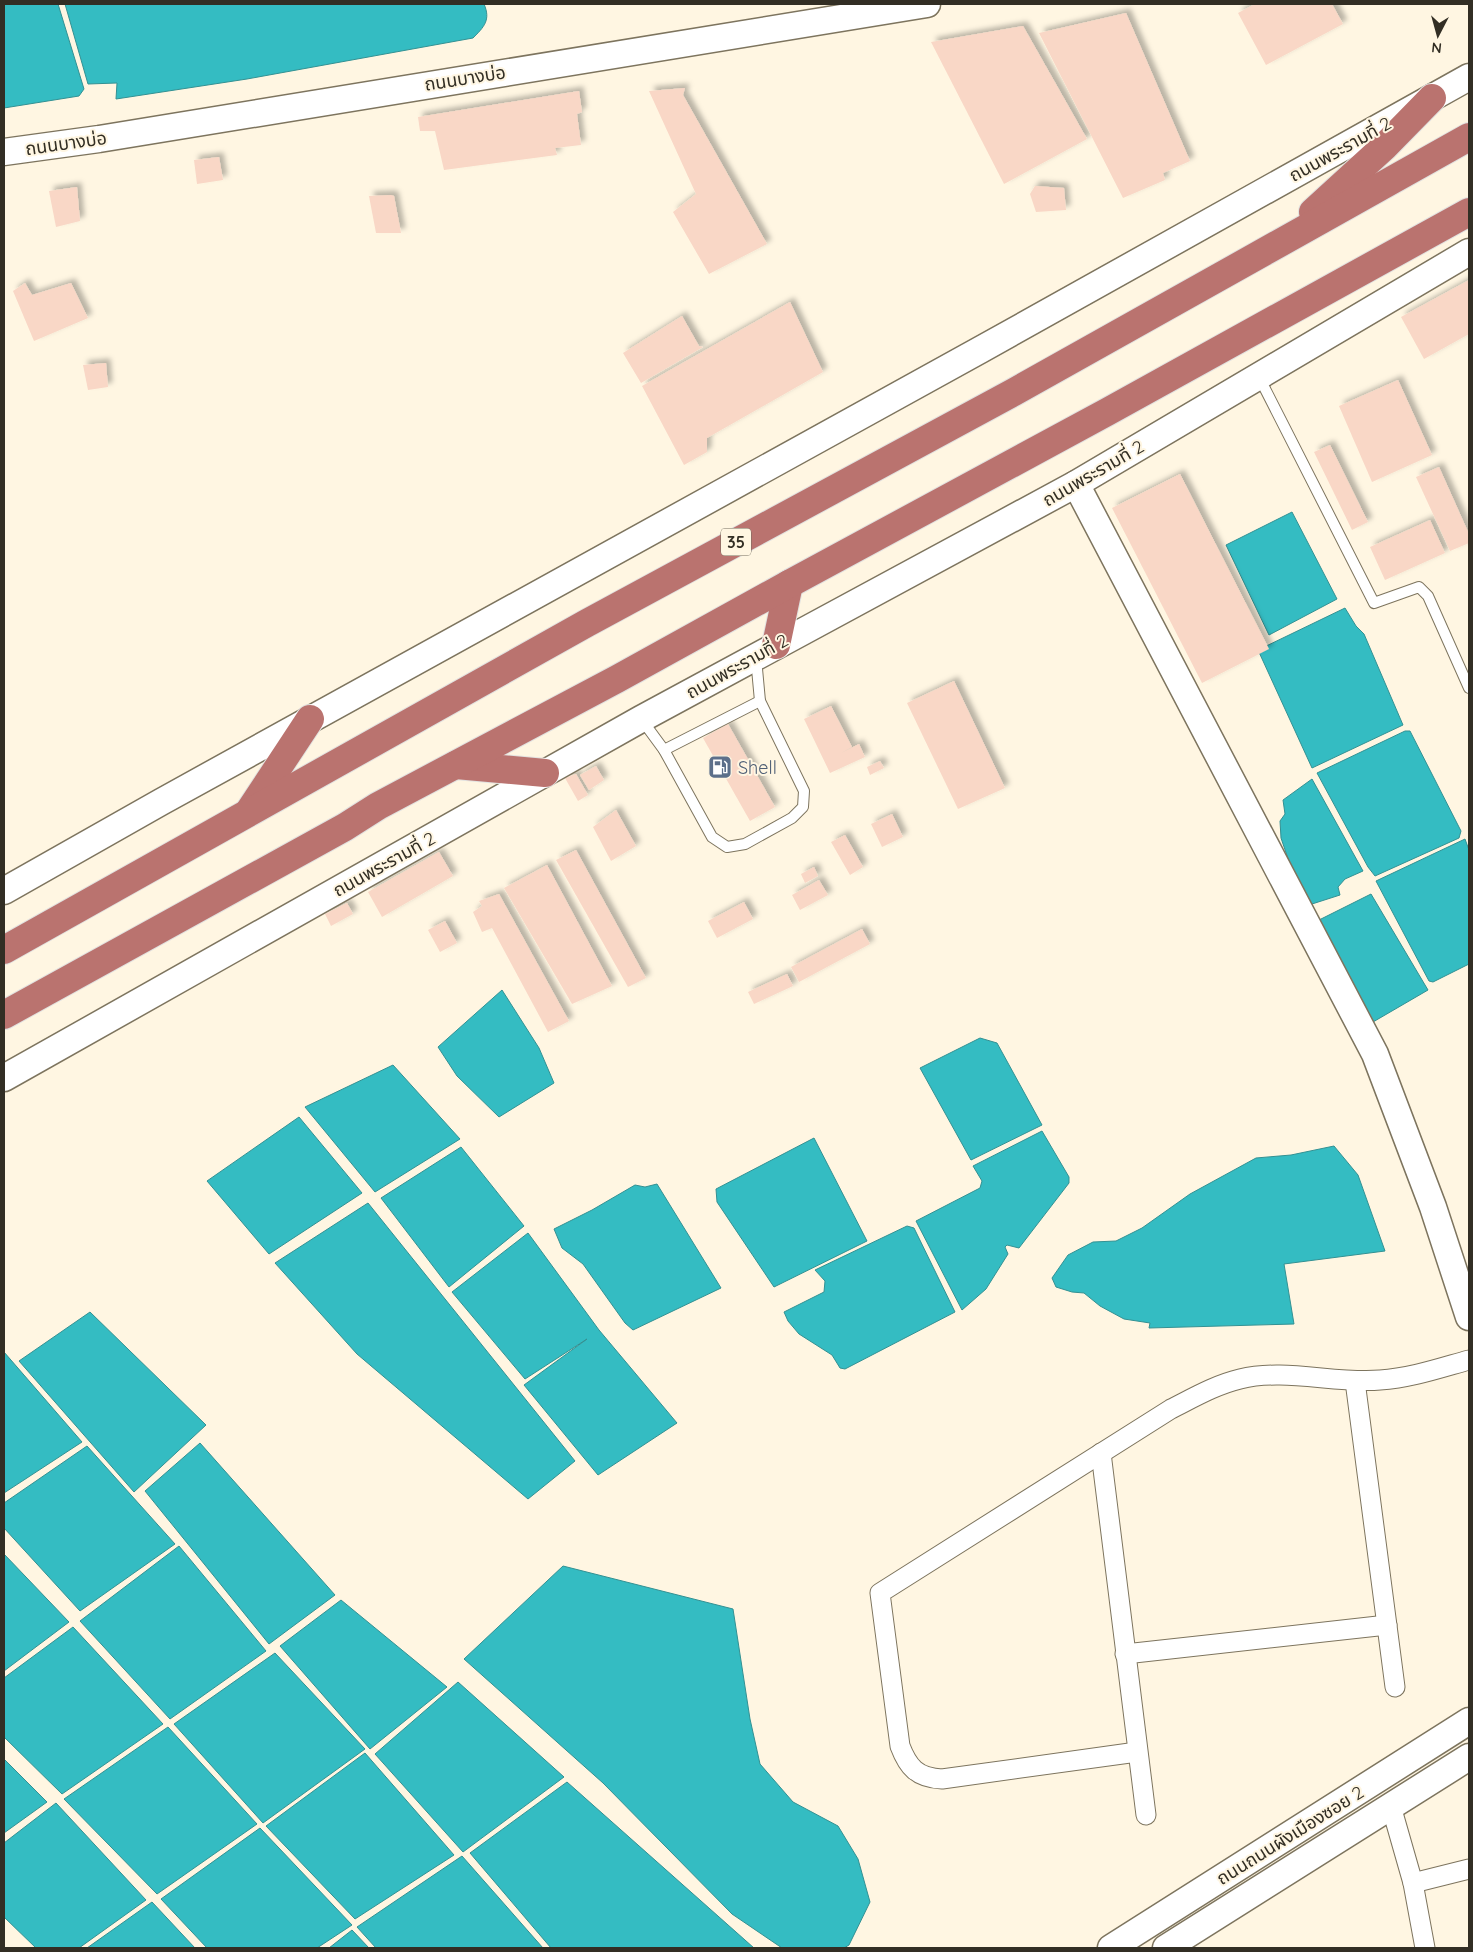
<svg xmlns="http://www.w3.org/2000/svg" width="1473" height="1952" font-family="Quicksand,'Noto Sans Thai',sans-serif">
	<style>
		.water { fill: #34bcc2; stroke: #339193 }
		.building { fill: #f9d7c6; filter: url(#shadow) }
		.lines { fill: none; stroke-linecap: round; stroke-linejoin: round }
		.lane-casing { stroke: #7d745e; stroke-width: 12 }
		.street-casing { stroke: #7d745e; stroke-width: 21 }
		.secondary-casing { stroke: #7d745e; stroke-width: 29 }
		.highway-casing { stroke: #e2e2e0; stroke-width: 30 }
		.lane { stroke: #fff; stroke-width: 10 }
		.street { stroke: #fff; stroke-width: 19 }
		.secondary { stroke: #fff; stroke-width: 26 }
		.highway { stroke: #ba736f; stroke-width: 28 }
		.labels { text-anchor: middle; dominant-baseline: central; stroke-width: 4; stroke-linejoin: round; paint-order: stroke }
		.shield { fill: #fff6e2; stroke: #706a5d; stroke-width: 1 }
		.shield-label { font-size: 16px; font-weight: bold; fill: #322e24 }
		.street-label { font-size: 18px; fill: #322e24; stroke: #fff6e2 }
		.service-label { font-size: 18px; fill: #4e5e75; stroke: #fff6e2; text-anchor: start }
	</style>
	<defs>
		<filter id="shadow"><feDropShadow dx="4.5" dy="-4.5" stdDeviation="2.5" flood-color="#0004"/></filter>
	</defs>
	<rect width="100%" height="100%" fill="#fff6e2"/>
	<!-- water -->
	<g class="water">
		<path d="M4 4H58L84 89 79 96 4 108Z"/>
		<path d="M65 4H484C491 20 484 27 473 38L247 79 116 99 117 83 88 84Z"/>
		<path d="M1292 512 1337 599 1269 635 1226 545Z"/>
		<path d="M1345 608 1356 626 1364 634 1403 725 1312 768 1258 650Z"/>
		<path d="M1405 731H1410L1461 831 1459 838 1375 876 1368 867 1317 773Z"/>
		<path d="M1312 779 1363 871 1345 879 1338 887 1340 895 1312 904 1295 879 1281 838 1280 821 1285 814 1283 800Z"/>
		<path d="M1465 839 1469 850V964L1433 982 1429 981 1376 881Z"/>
		<path d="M1371 894 1428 990 1373 1022 1317 921Z"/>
		<path d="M502 990 539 1048 554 1083 499 1117 457 1076 438 1047Z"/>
		<path d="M980 1038 997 1043 1042 1125 971 1160 920 1068Z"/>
		<path d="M393 1065 460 1139 375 1192 305 1107Z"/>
		<path d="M299 1117 362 1193 269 1254 207 1181Z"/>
		<path d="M1042 1131 1069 1177V1183L1019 1248 1007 1245 1005 1247 1008 1254 986 1289 962 1310 916 1221 980 1188 982 1181 973 1166Z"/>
		<path d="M814 1138 867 1241 774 1287 717 1202 716 1189Z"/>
		<path d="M1334 1146 1358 1175 1385 1251 1284 1264 1294 1324 1149 1328 1150 1323 1124 1319 1100 1306 1084 1293 1072 1292 1056 1287 1052 1278 1068 1255 1093 1242 1116 1241 1142 1228 1190 1194 1256 1158 1291 1155Z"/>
		<path d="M461 1147 524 1226 449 1287 381 1198Z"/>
		<path d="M657 1184 721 1288 633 1330 625 1323 583 1264 562 1248 554 1229 592 1210 635 1185 645 1187Z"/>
		<path d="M368 1203 575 1461 528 1499 357 1354 275 1263Z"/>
		<path d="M907 1226 914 1228 955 1312 845 1369 840 1368 832 1355 799 1334 788 1321 784 1312 824 1292 825 1281 815 1270Z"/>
		<path d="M528 1233 599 1330 677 1423 598 1475 524 1385 587 1339 525 1379 452 1292Z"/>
		<path d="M90 1312 206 1425 134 1492 19 1361Z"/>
		<path d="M4 1352 82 1442 4 1493Z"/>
		<path d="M200 1443 335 1595 269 1644 145 1491Z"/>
		<path d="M87 1446 175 1544 80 1611 4 1528V1503Z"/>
		<path d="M179 1546 266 1651 170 1719 80 1621Z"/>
		<path d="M4 1554 69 1622 4 1671Z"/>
		<path d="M563 1566 733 1609 750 1719 760 1764 793 1802 838 1826 858 1859 870 1902 849 1945 844 1948H782L732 1914 603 1783 464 1659Z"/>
		<path d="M341 1600 447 1687 370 1749 280 1646Z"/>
		<path d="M73 1627 163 1724 62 1794 4 1737V1678Z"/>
		<path d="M275 1653 365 1749 263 1823 174 1724Z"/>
		<path d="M458 1682 564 1777 463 1852 375 1754Z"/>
		<path d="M168 1727 257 1824 157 1894 64 1799Z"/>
		<path d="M365 1753 454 1855 355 1919 266 1826Z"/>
		<path d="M4 1759 47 1802 4 1833V1758Z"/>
		<path d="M567 1782 754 1948H551L470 1853Z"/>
		<path d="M56 1803 146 1900 79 1948H36L4 1917V1843Z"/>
		<path d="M260 1828 352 1925 317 1948H207L161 1899Z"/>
		<path d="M462 1856 543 1948H376L357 1927Z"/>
		<path d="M152 1902 195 1948H87Z"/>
		<path d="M352 1930 369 1948H329Z"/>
	</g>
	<!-- building -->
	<g class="building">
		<path d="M1255 4H1332L1343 24 1266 65 1238 13Z"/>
		<path d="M1126 13 1190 161 1163 173 1165 180 1123 198 1039 33Z"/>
		<path d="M1023 26 1087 139 1004 184 931 42Z"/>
		<path d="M685 88 683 95 767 244 709 274 673 212 696 194 649 91Z"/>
		<path d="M579 91 582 112 577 114 581 145 555 148 557 155 444 170 435 131H420L418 117Z"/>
		<path d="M219 157 223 180 197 184 194 160Z"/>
		<path d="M1035 186 1064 188 1066 210 1036 212 1030 194Z"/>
		<path d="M77 187 80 221 56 227 49 191Z"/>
		<path d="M391 195 394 196 401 233H376L369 196Z"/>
		<path d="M1469 280V334L1424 359 1401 317Z"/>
		<path d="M25 283 32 295 71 283 88 318 34 341 13 291Z"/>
		<path d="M790 302 823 372 707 438V452L684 465 642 386Z"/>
		<path d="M682 316 699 346 703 347 641 383 623 353Z"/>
		<path d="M106 363 108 387 88 390 83 365Z"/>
		<path d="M1398 380 1432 455 1372 482 1339 406Z"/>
		<path d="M1330 445 1368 522 1352 530 1314 452Z"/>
		<path d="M1439 467 1469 534V543L1450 551 1416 477Z"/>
		<path d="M1180 474 1269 649 1202 683 1112 508Z"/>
		<path d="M1430 520 1445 553 1385 580 1370 547Z"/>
		<path d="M954 681 1005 788 958 809 907 703Z"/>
		<path d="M831 706 852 747 841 753 859 744 865 757 830 773 804 719Z"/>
		<path d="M728 724 775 807 750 821 703 738Z"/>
		<path d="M880 761 884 768 870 775 867 767Z"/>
		<path d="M596 766 604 780 589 790 580 775Z"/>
		<path d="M576 774 588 795 578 801 565 778Z"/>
		<path d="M616 810 636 846 611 861 593 827Z"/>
		<path d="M892 814 903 837 882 847 871 824Z"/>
		<path d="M845 835 863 867 850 875 831 842Z"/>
		<path d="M576 850 646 978 628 987 556 860Z"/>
		<path d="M439 852 453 876 382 917 368 892Z"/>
		<path d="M547 865 612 986 572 1004 504 888Z"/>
		<path d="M814 867 818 876 805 883 801 874Z"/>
		<path d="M819 880 828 895 800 910 792 895Z"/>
		<path d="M499 894 569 1021 548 1032 492 928 482 932 473 912 482 906 479 901Z"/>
		<path d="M744 902 753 919 717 938 708 921Z"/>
		<path d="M347 903 353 914 331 926 325 914Z"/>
		<path d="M445 921 457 943 440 952 428 930Z"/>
		<path d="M862 929 870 944 799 982 791 967Z"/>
		<path d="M787 974 793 986 754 1004 748 992Z"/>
	</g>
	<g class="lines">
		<!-- lane casing -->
		<g class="lane-casing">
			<g id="lane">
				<path d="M1259 377 1374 603 1419 587 1428 596 1469 688"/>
				<path d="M642 720 664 750 712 837 727 847 745 844 792 818 803 807 804 791 760 701 756 658"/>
				<path d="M664 750 760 701"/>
			</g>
		</g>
		<!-- street casing -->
		<g class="street-casing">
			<g id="street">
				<path d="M1355 1381 1395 1687"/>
				<path d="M1101 1453 1146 1815"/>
				<path d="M1125 1654 1387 1625"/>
				<path d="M1137 1752 942 1779C917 1778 908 1767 900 1746L880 1593 1171 1409C1193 1398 1215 1385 1240 1379 1284 1368 1336 1384 1380 1380 1411 1378 1440 1368 1469 1360"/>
				<path d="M1391 1806 1413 1883 1425 1948"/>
				<path d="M1413 1883 1469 1869"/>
			</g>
		</g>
		<!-- secondary casing -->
		<g class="secondary-casing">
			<g id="secondary">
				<path d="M4 152 99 139 927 4"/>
				<path d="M1076 484 1375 1054 1433 1207 1469 1317"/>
				<path d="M4 891 161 802 980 350 1469 77"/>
				<path d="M4 1078 641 719 1076 484 1469 252"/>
				<path d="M1111 1948 1469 1721"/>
				<path d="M1166 1948 1469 1757"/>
			</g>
		</g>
		<!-- highway casing -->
		<g class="highway-casing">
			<g id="highway">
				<path d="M1313 212 1384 147 1432 98"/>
				<path d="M776 645 789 584"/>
				<path d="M456 765 545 773"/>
				<path d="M250 810 310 719"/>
				<path d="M4 950 587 623 1014 392 1469 137"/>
				<path d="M4 1015 345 827 378 806 617 679 789 584 1107 412 1469 212"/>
			</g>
		</g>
		<!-- lane -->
		<use href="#lane" class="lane"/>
		<!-- street -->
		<use href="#street" class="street"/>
		<!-- secondary -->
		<use href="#secondary" class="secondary"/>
		<!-- highway -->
		<use href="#highway" class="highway"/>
	</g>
	<!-- icons -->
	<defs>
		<g id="fuel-square" transform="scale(1.25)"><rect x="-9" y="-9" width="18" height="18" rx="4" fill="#5c6f8a" stroke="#fff6e2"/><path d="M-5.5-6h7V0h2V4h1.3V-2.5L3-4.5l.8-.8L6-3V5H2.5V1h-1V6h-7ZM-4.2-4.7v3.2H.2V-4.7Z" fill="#fff"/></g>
	</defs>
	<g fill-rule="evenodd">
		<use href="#fuel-square" x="720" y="767"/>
	</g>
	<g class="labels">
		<!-- shield labels -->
		<rect class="shield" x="721" y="528.5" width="30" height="27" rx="4"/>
		<g class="shield-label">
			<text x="736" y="542">35</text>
		</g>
		<!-- street labels -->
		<g class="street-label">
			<text transform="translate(465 78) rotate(-9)">ถนนบางบ่อ</text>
			<text transform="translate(66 143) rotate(-8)">ถนนบางบ่อ</text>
			<text transform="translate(1340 149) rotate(-29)">ถนนพระรามที่ 2</text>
			<text transform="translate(1093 473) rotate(-30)">ถนนพระรามที่ 2</text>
			<text transform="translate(737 666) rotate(-29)">ถนนพระรามที่ 2</text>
			<text transform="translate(384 864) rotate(-29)">ถนนพระรามที่ 2</text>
			<text transform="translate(1290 1835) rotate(-32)">ถนนถนนผังเมืองซอย 2</text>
		</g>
		<!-- service labels -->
		<g class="service-label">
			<text x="738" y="767">Shell</text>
		</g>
	</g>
	<!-- border -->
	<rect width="1473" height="1952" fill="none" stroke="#322e24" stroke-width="10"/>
	<!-- north arrow -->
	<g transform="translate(1438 35) rotate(186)" stroke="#fff6e2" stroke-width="4" paint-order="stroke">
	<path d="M0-4L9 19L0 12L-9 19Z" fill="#322e24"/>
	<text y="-8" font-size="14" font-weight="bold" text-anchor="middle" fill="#322e24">N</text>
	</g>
</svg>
